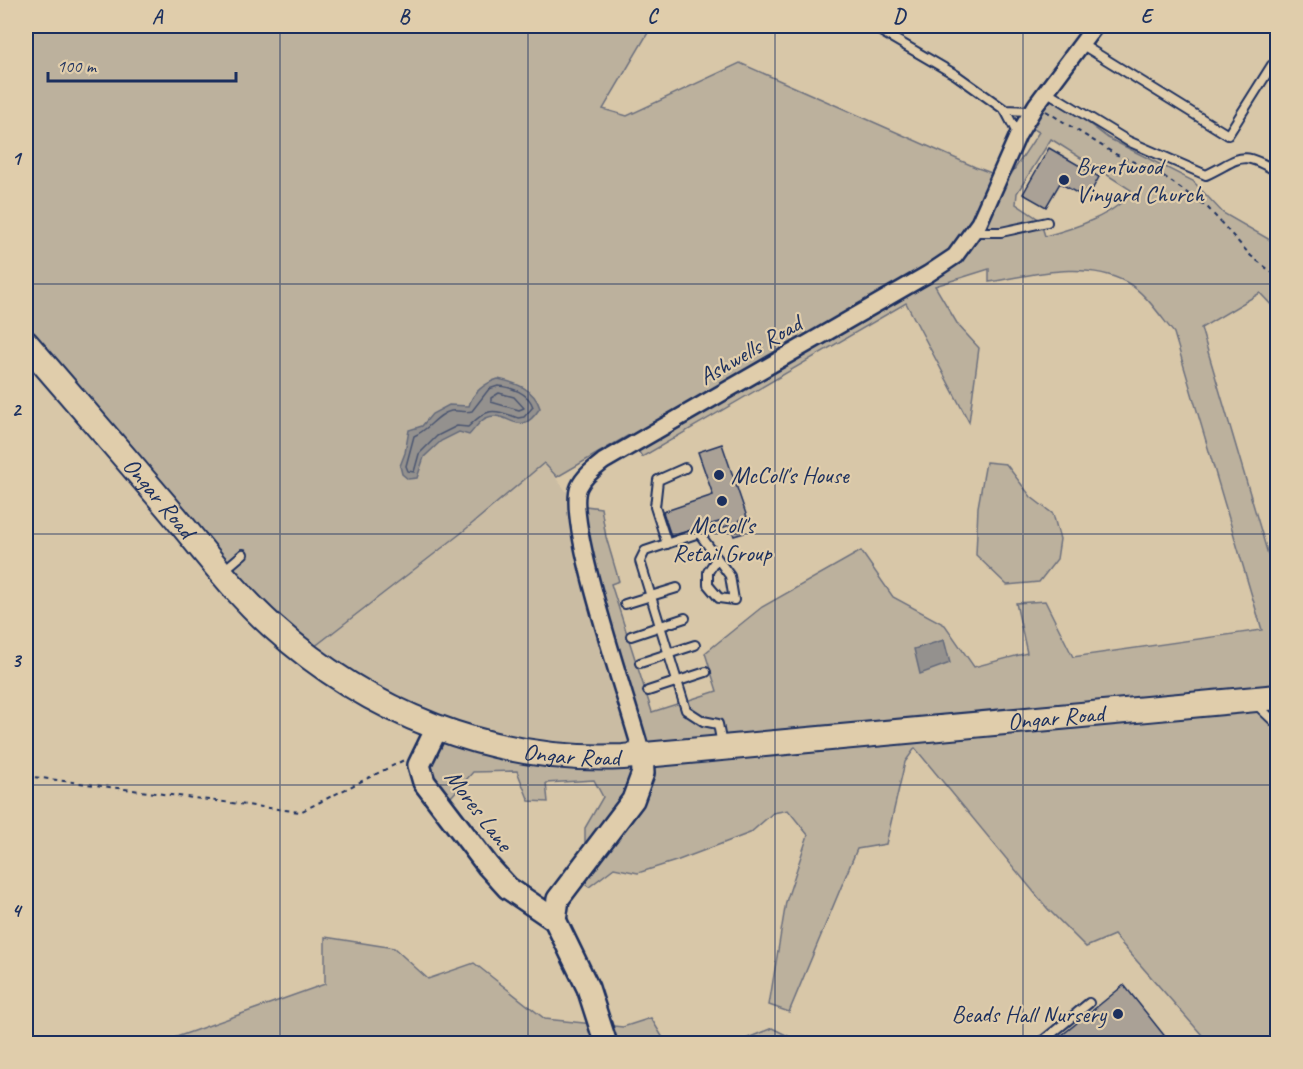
<svg xmlns="http://www.w3.org/2000/svg" width="1303" height="1069" font-family="Caveat,sans-serif">
	<style>
		.built { fill: #cabca3 }
		.green { fill: #bcb19d; stroke: #6c707e; stroke-width: 1.5; fill-rule: evenodd }
		.water { fill: #94918e; stroke: #646a7b; stroke-width: 1.5 }
		.lines { fill: none; stroke-linecap: round; stroke-linejoin: round }
		.shore { stroke: #4b5671; stroke-width: 1.5 }
		.building { fill: #aaa196; stroke: #1b2f5e; stroke-width: 1.5 }
		.lane-casing { stroke: #1b2f5e; stroke-width: 12 }
		.street-casing { stroke: #1b2f5e; stroke-width: 20 }
		.secondary-casing { stroke: #1b2f5e; stroke-width: 26 }
		.primary-casing { stroke: #1b2f5e; stroke-width: 28 }
		.path { stroke: #1b2f5e; stroke-width: 2; stroke-dasharray: 4.5 4.5; stroke-linecap: butt }
		.lane { stroke: #e0cdab; stroke-width: 8 }
		.street { stroke: #e0cdab; stroke-width: 15 }
		.secondary { stroke: #e0cdab; stroke-width: 21 }
		.primary { stroke: #e0cdab; stroke-width: 24 }
		.grid { fill: none; stroke: #1b2f5e; stroke-width: 1.5; stroke-opacity: 0.55 }
		.poi-dot { fill: #1b2f5e; stroke: #e0cdab; stroke-width: 2 }
		.labels { text-anchor: middle; dominant-baseline: central; stroke-width: 4.5; stroke-linejoin: round; paint-order: stroke }
		.poi-label { font-size: 24px; fill: #1b2f5e; stroke: #e0cdab; text-anchor: start }
		.street-label { font-size: 24px; fill: #1b2f5e; stroke: #e0cdab }
		.neatline { fill: none; stroke: #1b2f5e; stroke-width: 2 }
		.grid-label { font-size: 20px; text-anchor: middle; font-weight: bold; fill: #1b2f5e }
	</style>
	<rect width="100%" height="100%" fill="#d8c7a8"/>
	<filter id="ink" filterUnits="userSpaceOnUse"><feTurbulence type="fractalNoise" baseFrequency=".0167" numOctaves="2"/><feDisplacementMap in="SourceGraphic" scale="12" xChannelSelector="R" yChannelSelector="G"/><feConvolveMatrix kernelMatrix="1 2 1 2 8 2 1 2 1" color-interpolation-filters="sRGB"/></filter>
	<g filter="url(#ink)">
		<!-- built -->
		<path class="built" d="M544 463 577 505 638 739 623 757 478 740 305 654 460 534Z"/>
		<!-- green -->
		<g class="green">
			<path d="M26 26H652L603 109 627 116 740 63 975 167 1008 179 1039 132 1025 124 1046 91 1108 138 1193 181 1223 213 1277 244V311L1260 293 1201 328 1277 585V1043H1209L1114 935 1086 947 1047 908 915 748 905 762 886 844 857 849 789 1012 769 1005 786 902 808 835 788 810 773 813 750 833 676 861 638 873 614 868 589 887 566 871 585 844V828L603 797 594 780 546 783 548 802 529 801 517 771 473 772 443 806 424 782 437 728 623 757 638 739 577 505 601 508 606 537 619 581 611 584 652 712 717 691 705 653 762 607 861 551 893 597 945 625 974 667 1027 653 1016 603 1045 601 1073 657 1262 630 1174 333C1161 317 1145 292 1126 282 1085 260 1032 275 989 282V269L935 286 958 325 979 348 969 422 906 303 642 457 629 435 557 477 544 463 460 534 305 654 26 343ZM1051 139 1131 190C1120 214 1069 230 1045 236L1040 220 1016 204 1017 193Z"/>
			<path d="M986 462 1006 464 1031 497 1053 514 1060 539 1057 559 1039 582 1007 585 976 555 978 507Z"/>
			<path d="M325 937 394 948 428 979 474 963 545 1019 623 1027 651 1018 666 1043 157 1044 325 984Z"/>
			<path d="M772 1028 790 1037 788 1043H736Z"/>
		</g>
		<!-- water -->
		<g class="water">
			<path d="M498 379C517 383 534 389 540 408 518 442 509 408 486 418 480 420 474 430 469 435L459 432 441 441 424 457 417 478 408 479 402 474 400 466 405 453 409 430 422 426 432 414 449 405 469 406C472 393 485 383 498 379Z"/>
			<path d="M944 640 950 663 920 674 914 649Z"/>
		</g>
		<g class="lines">
			<!-- shore -->
			<g class="shore">
				<path d="M498 386C511 387 529 393 533 407L524 417 518 418C492 409 488 407 468 427L457 426 437 436 419 454 414 472 408 471 406 466 414 436C429 430 437 414 451 411 458 410 465 413 472 411L489 389Z"/>
				<path d="M499 393 514 397 524 408 519 410 491 402V398Z"/>
			</g>
		</g>
		<!-- building -->
		<g class="building">
			<path d="M1049 148 1099 177 1087 199 1060 183 1046 207 1023 194Z"/>
			<path d="M722 444 747 517 739 520 744 533 734 536 730 525 721 528 719 522 671 536 663 512 713 495 698 452Z"/>
			<path d="M1124 985 1171 1044H1051Z"/>
		</g>
		<g class="lines">
			<!-- lane casing -->
			<g class="lane-casing">
				<g id="lane">
					<path d="M872 26 956 75 1005 110 1032 111"/>
					<path d="M1081 44 1228 135 1272 65"/>
					<path d="M1046 91 1128 141 1206 175C1242 158 1239 149 1278 172"/>
					<path d="M1005 110 1018 135"/>
					<path d="M974 232H1001L1047 222"/>
					<path d="M667 544 655 507 658 480 685 468"/>
					<path d="M717 558 708 572V585L719 598 734 600 730 576 699 533 645 551 640 561 686 710 703 721 718 724 722 745"/>
					<path d="M223 571 243 554"/>
					<path d="M625 604 677 588"/>
					<path d="M631 636 685 618"/>
					<path d="M640 663 695 645"/>
					<path d="M648 691 706 672"/>
					<path d="M1257 705 1278 725"/>
					<path d="M1039 1044 1089 1003"/>
				</g>
			</g>
			<!-- street casing -->
			<g class="street-casing">
				<path id="street" d="M642 755C631 710 564 521 579 487 584 476 595 468 604 461L928 274 955 256 979 223 1018 135 1036 105 1095 26"/>
			</g>
			<!-- secondary casing -->
			<g class="secondary-casing">
				<g id="secondary">
					<path d="M437 728 419 765 424 782 488 866 508 888 555 920 588 988 606 1044"/>
					<path d="M555 920 558 899 633 800 643 773 642 755"/>
				</g>
			</g>
			<!-- primary casing -->
			<g class="primary-casing">
				<g id="primary">
					<path id="s1" d="M26 343C71 395 117 448 162 501 198 543 231 589 272 626 368 713 493 763 623 757L1278 697"/>
				</g>
			</g>
			<!-- path -->
			<g class="path">
				<path d="M1046 111 1115 154 1158 172 1208 208 1251 256 1278 277"/>
				<path d="M26 776 300 812 404 760"/>
			</g>
			<!-- lane -->
			<use href="#lane" class="lane"/>
			<!-- street -->
			<use href="#street" class="street"/>
			<!-- secondary -->
			<use href="#secondary" class="secondary"/>
			<!-- primary -->
			<use href="#primary" class="primary"/>
		</g>
	</g>
	<!-- grid -->
	<path class="grid" d="M280 26V1044M528 26V1044M775 26V1044M1023 26V1044M26 284H1278M26 534H1278M26 785H1278"/>
	<!-- markers -->
	<g class="poi-dot">
		<circle cx="1064" cy="180" r="6"/>
		<circle cx="719" cy="475" r="6"/>
		<circle cx="722" cy="501" r="6"/>
		<circle cx="1118" cy="1014" r="6"/>
	</g>
	<g class="labels">
		<!-- poi labels -->
		<g class="poi-label">
			<text x="1076" y="166">Brentwood<tspan x="1076" dy="28">Vinyard Church</tspan></text>
			<text x="731" y="475">McColl's House</text>
			<text x="722" y="525" text-anchor="middle">McColl's<tspan x="722" dy="28">Retail Group</tspan></text>
			<text x="1106" y="1014" text-anchor="end">Beads Hall Nursery</text>
		</g>
		<!-- street labels -->
		<g class="street-label">
			<text transform="translate(750 350) rotate(-30)">Ashwells Road</text>
			<text stroke="none"><textPath href="#s1" startOffset="204">Ongar Road</textPath></text>
			<text stroke="none"><textPath href="#s1" startOffset="1194">Ongar Road</textPath></text>
			<text stroke="none"><textPath href="#s1" startOffset="708">Ongar Road</textPath></text>
			<text transform="translate(479 810) rotate(53)">Mores Lane</text>
		</g>
	</g>
	<!-- margin -->
	<rect width="1303" height="1069" fill="none" stroke="#e0cdab" stroke-width="66"/>
	<!-- scale -->
	<path d="M48 72v9h188v-9" fill="none" stroke="#1b2f5e" stroke-width="3"/>
	<text x="57" y="72" font-size="18" fill="#1b2f5e" stroke="#e0cdab" stroke-width="4.5" paint-order="stroke">100 m</text>
	<rect x="33" y="33" width="1237" height="1003" class="neatline"/>
	<g class="grid-label">
		<text x="157" y="23">A</text>
		<text x="404" y="23">B</text>
		<text x="652" y="23">C</text>
		<text x="899" y="23">D</text>
		<text x="1146" y="23">E</text>
		<text x="16" y="165">1</text>
		<text x="16" y="416">2</text>
		<text x="16" y="667">3</text>
		<text x="16" y="917">4</text>
	</g>
</svg>
